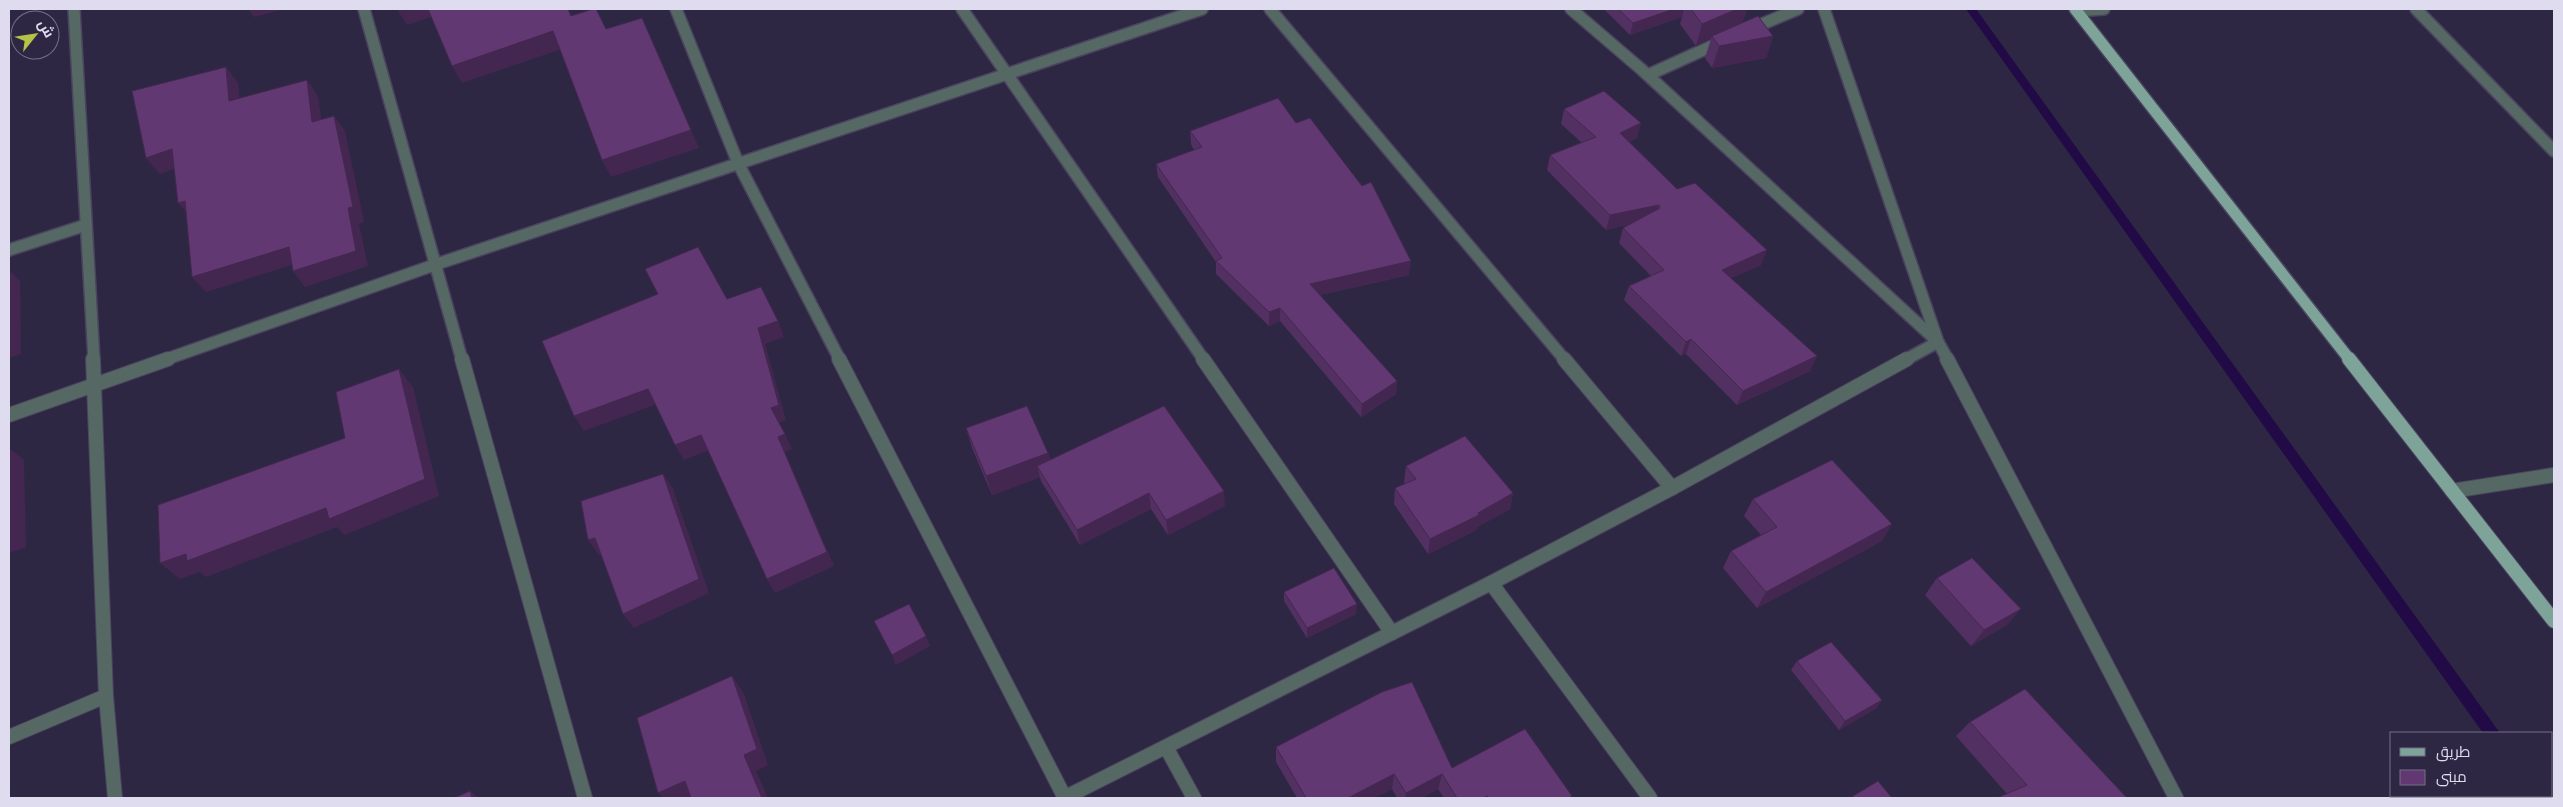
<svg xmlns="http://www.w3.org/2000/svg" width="2563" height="807" font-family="Karla,Cairo,sans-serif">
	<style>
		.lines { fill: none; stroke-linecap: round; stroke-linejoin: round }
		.stream { fill: #220a46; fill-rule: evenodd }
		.minor-far1-casing { stroke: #4a445f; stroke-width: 14 }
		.minor-casing { stroke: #4a445f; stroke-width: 16 }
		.primary-far1-casing { stroke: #4a445f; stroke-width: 14 }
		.primary-casing { stroke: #4a445f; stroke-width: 16 }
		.minor-far1 { stroke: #566863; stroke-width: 11 }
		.minor { stroke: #566863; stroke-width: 14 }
		.primary-far1 { stroke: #7ea499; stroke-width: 11 }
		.primary { stroke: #7ea499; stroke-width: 14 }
		.wall { fill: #533062 }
		.shaded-wall { fill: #442750 }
		.building { fill: #613872; stroke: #442750 }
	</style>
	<rect width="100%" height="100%" fill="#2e2743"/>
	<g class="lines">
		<!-- stream -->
		<g class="stream">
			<path d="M1966 9H1976L2500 733H2483Z"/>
			<path d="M2529 796H2546L2547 798H2530Z"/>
		</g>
		<!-- minor-far1 casing -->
		<g class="minor-far1-casing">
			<g id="minor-far1">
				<path d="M74 9 94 360"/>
				<path d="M364 9 462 360"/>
				<path d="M676 9 738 163 840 360"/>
				<path d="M962 9 1204 360"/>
				<path d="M1270 9 1565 360"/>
				<path d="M1571 9 1641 69 1938 342 1905 360"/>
				<path d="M1824 9 1938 342 1948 360"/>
				<path d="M2416 9 2554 151"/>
				<path d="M2077 11 2104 9"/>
				<path d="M1748 30 1798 9"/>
				<path d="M1648 75 1723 41"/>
				<path d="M9 250 86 225"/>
				<path d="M164 360 437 264 1202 9"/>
			</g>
		</g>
		<!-- minor casing -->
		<g class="minor-casing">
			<g id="minor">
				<path d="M93 359 106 696 115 798"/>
				<path d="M462 359 585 798"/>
				<path d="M839 359 1065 798"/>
				<path d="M1203 359 1392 633"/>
				<path d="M1564 359 1672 488"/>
				<path d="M1947 359 2176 798"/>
				<path d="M9 415 168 359"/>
				<path d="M2452 491 2554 475"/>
				<path d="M1491 583 1650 798"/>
				<path d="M9 737 106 696"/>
				<path d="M1166 747 1194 798"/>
				<path d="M1064 798 1491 583 1672 488 1907 359"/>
			</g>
		</g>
		<!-- primary-far1 casing -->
		<g class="primary-far1-casing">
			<path id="primary-far1" d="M2075 9 2350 360"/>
		</g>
		<!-- primary casing -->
		<g class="primary-casing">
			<path id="primary" d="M2349 359 2554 621"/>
		</g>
		<!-- minor-far1 -->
		<use href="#minor-far1" class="minor-far1"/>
		<!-- minor -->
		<use href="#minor" class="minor"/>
		<!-- primary-far1 -->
		<use href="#primary-far1" class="primary-far1"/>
		<!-- primary -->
		<use href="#primary" class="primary"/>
	</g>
	<!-- wall -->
	<g class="wall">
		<path d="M1604 9H1747L1742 23 1773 36 1766 58 1712 68 1705 58 1711 39 1696 46 1680 24 1682 17 1630 35Z"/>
		<path d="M1564 109 1637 138 1629 142 1677 189 1761 265 1731 278 1817 356 1810 371 1737 405 1686 354 1681 356 1624 300 1629 286 1651 276 1619 243 1623 228 1627 225 1606 230 1547 170 1550 155 1582 143 1561 124Z"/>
		<path d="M1296 123 1409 275 1320 295 1397 381 1396 394 1361 417 1280 321 1269 326 1216 274V262L1158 177 1156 164 1194 150 1191 144 1190 131Z"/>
		<path d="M966 428 1048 453 1050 460 1225 506 1168 535 1151 509 1080 545 1041 481 1040 477 992 495 972 448Z"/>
		<path d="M1406 466 1513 493 1510 509 1477 527 1476 530 1428 554 1394 504 1395 488 1405 484 1404 482Z"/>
		<path d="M1753 499 1882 541 1757 608 1723 568 1731 551 1761 535 1744 516Z"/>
		<path d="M1937 578 2007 625 1971 646 1925 595Z"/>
		<path d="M1284 592 1356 614 1307 638 1284 601Z"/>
		<path d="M1797 661 1882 700 1875 709 1839 730 1791 670Z"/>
		<path d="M1970 722 2127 798 2007 794 1956 736Z"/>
		<path d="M1276 747 1452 768 1571 798H1444L1438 789 1422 798H1397L1392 789 1374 798H1297L1276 762Z"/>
	</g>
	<!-- shaded-wall -->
	<g class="shaded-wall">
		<path d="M248 9H285L254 17Z"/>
		<path d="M397 9H430L434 16 407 25Z"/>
		<path d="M1674 9H1684L1682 17 1630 35 1633 23Z"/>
		<path d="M1737 9H1747L1741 26 1712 36 1711 39 1696 46 1702 24Z"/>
		<path d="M553 31 562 49 462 83 452 66Z"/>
		<path d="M649 35 699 148 611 177 602 160Z"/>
		<path d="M1773 36 1766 58 1712 68 1719 46Z"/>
		<path d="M226 67 238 83 241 116 229 101Z"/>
		<path d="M307 80 318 96 324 138 312 122Z"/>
		<path d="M334 116 345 131 364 222 359 224 368 266 305 287 293 271 348 208Z"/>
		<path d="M1641 123 1637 138 1616 148 1620 133Z"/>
		<path d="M172 149 185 165 160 174 146 158Z"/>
		<path d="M185 201 192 219 178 203Z"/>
		<path d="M1659 205 1654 219 1606 230 1610 215Z"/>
		<path d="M289 247 301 262 206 292 192 277Z"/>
		<path d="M1767 250 1761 265 1716 285 1722 270Z"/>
		<path d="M1411 261 1409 275 1310 297V284Z"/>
		<path d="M9 270 20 281 21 354 9 358Z"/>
		<path d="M1280 308V321L1269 326V312Z"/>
		<path d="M778 321 784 337 765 344 786 420 779 423 771 408 758 328Z"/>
		<path d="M1691 339 1686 354 1681 356 1686 342Z"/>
		<path d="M1817 356 1810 371 1737 405 1743 391Z"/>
		<path d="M399 369 413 387 439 496 345 535 337 527 206 577 200 572 180 579 160 563 186 554 326 508Z"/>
		<path d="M1397 381 1396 394 1361 417 1362 404Z"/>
		<path d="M648 389 657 404 584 431 574 416Z"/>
		<path d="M785 434 792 449 785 452 834 566 775 593 767 579 778 437Z"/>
		<path d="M701 435 709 450 684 460 675 445Z"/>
		<path d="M9 448 24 460 26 547 9 553Z"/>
		<path d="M1048 453 1053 473 1037 466 1040 477 992 495 986 476Z"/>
		<path d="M663 474 673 489 709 593 634 628 623 614Z"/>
		<path d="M1224 491 1225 506 1168 535 1166 520Z"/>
		<path d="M1149 493 1151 509 1080 545 1077 530Z"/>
		<path d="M1513 493 1510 509 1477 527 1476 530 1428 554 1430 539Z"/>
		<path d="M1892 524 1882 541 1757 608 1766 592Z"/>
		<path d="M595 538 606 553 599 555 588 540Z"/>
		<path d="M1357 604 1356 614 1307 638V628Z"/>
		<path d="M2021 609 2007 625 1971 646 1984 630Z"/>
		<path d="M926 636 930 646 896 665 892 655Z"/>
		<path d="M732 676 744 694 768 765 756 771 768 798H762L744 755Z"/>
		<path d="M1882 700 1875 709 1839 730 1845 721Z"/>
		<path d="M1394 774 1392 789 1374 798H1348Z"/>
		<path d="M1442 774 1438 789 1422 798H1405L1406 793Z"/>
		<path d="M685 781 695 798H663L658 793Z"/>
		<path d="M470 791 479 798H472Z"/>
	</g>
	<!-- building -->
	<g class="building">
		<path d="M428 9H568L571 16 593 9H596L606 29 642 18 691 130 602 160 553 31 452 66Z"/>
		<path d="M1618 9H1674L1633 23Z"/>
		<path d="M1691 9H1737L1702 24Z"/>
		<path d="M1758 16 1773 36 1719 46 1712 36Z"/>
		<path d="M226 67 229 101 307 80 312 122 334 116 353 207 348 208 356 251 293 271 289 247 192 277 185 201 178 203 172 149 146 158 132 91Z"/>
		<path d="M1604 91 1641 123 1620 133 1677 189 1695 183 1767 250 1722 270 1817 356 1743 391 1691 339 1686 342 1629 286 1664 270 1623 228 1660 208 1659 205 1610 215 1550 155 1596 137 1564 109Z"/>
		<path d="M1278 98 1296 123 1310 118 1362 186 1371 182 1411 261 1310 284 1397 381 1362 404 1280 308 1269 312 1216 261 1222 258 1156 164 1202 147 1190 131Z"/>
		<path d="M698 247 727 299 761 287 778 321 758 328 779 405 771 408 785 434 778 437 827 552 767 579 701 435 675 445 648 389 574 416 542 341 658 294 645 269Z"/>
		<path d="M399 369 425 479 329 519 326 508 187 561 186 554 160 563 158 505 345 438 336 392Z"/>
		<path d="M1027 406 1048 453 986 476 966 428Z"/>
		<path d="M1164 406 1224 491 1166 520 1149 493 1077 530 1037 466Z"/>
		<path d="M1465 436 1513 493 1478 513 1479 515 1430 539 1395 488 1416 479 1406 466Z"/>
		<path d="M1832 460 1892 524 1766 592 1731 551 1777 527 1753 499Z"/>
		<path d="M663 474 699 579 623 614 595 538 588 540 581 501Z"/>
		<path d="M1972 558 2021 609 1984 630 1937 578Z"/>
		<path d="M1334 568 1357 604 1307 628 1284 592Z"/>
		<path d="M909 604 926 636 892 655 874 621Z"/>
		<path d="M1831 642 1882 700 1845 721 1797 661Z"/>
		<path d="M732 676 757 749 744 755 762 798H691L685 781 658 793 637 718Z"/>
		<path d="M1412 682 1452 768 1525 729 1572 796 1568 798H1489L1487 796 1483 798H1457L1442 774 1406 793 1394 774 1348 798H1306L1276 747 1382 692Z"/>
		<path d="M2025 689 2127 798H1997L2027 785 1970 722Z"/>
		<path d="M1878 781 1892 798H1850Z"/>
		<path d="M470 791 472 798H454Z"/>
	</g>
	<!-- border -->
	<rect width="2563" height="807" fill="none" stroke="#e0dcef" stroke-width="20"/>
	<!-- legend -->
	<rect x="2390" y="732" width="162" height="65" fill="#2e2743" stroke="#756f88"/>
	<rect x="2400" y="748" width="25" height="8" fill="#7ea499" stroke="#756f88"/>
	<text x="2436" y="757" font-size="15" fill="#e0dcef">طريق</text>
	<rect x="2400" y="770" width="25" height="15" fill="#613872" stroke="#756f88"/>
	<text x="2436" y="782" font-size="15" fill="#e0dcef">مبنى</text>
	<!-- north arrow -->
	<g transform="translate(35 35) rotate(60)"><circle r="24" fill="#2e2743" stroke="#756f88"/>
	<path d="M0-4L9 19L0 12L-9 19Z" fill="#b5c24a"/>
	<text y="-8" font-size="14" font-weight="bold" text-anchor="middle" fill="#e0dcef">ش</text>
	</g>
</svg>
